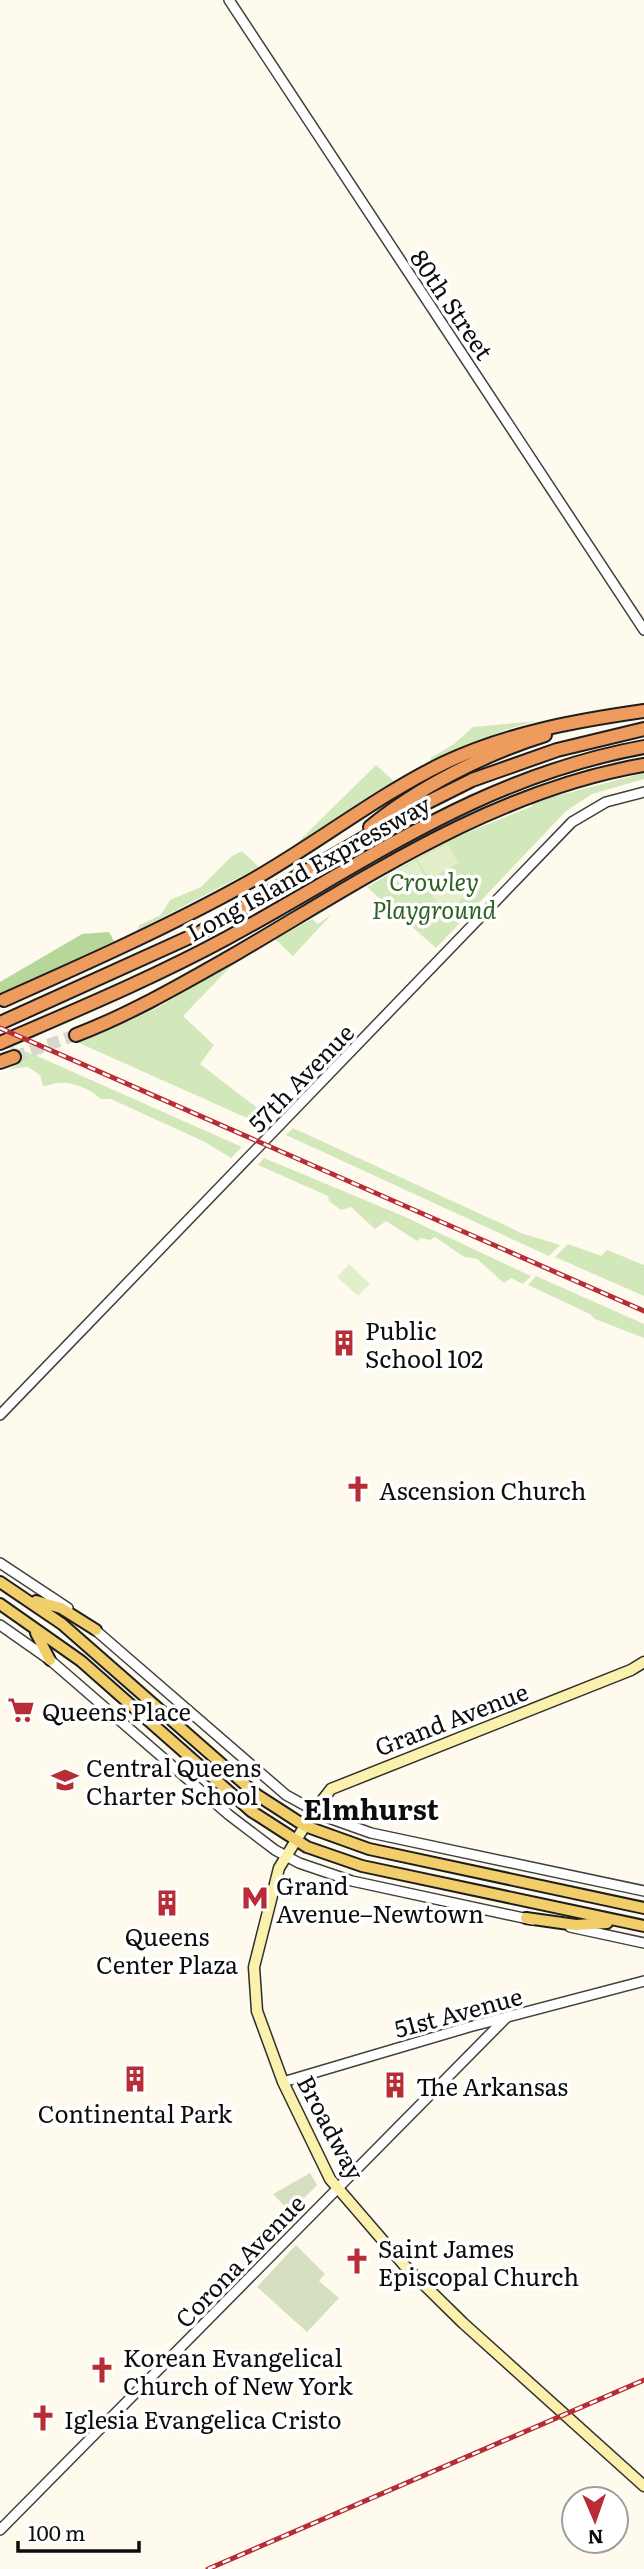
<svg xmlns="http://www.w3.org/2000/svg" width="644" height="2569" font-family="Literata,serif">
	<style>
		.green { fill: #d2e7ba }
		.forest { fill: #b7d79a }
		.cemetery { fill: #d6dfc0 }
		.pitch { fill: #e3efcb }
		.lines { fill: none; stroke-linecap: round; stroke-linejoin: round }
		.motorway-tunnel { stroke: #dad7cc; stroke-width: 12; stroke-dasharray: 12 6; stroke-linecap: butt }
		.tertiary-casing { stroke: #404040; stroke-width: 12 }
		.secondary-casing { stroke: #2f2f2f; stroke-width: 13 }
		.primary-casing { stroke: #1e1e1e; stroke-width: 14 }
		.motorway-casing { stroke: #1e1e1e; stroke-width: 16 }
		.tertiary { stroke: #fff; stroke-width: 9 }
		.secondary { stroke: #fbf1ac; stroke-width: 10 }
		.primary { stroke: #f2ce6b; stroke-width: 10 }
		.motorway { stroke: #ed9c5d; stroke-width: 12 }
		.rail-casing { stroke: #b72c35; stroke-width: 5 }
		.rail { stroke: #fff; stroke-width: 2.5; stroke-dasharray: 8; stroke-linecap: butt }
		.labels { text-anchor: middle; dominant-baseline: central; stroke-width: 7; stroke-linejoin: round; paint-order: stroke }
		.street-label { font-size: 24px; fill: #0d0d0d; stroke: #fff }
		.park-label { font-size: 24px; font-style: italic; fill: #306221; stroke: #fff }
		.poi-label { font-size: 24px; fill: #0d0d0d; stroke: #fff; text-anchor: start }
		.quarter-label { font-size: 28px; font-weight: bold; fill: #0d0d0d; stroke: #fff }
	</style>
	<rect width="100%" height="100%" fill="#fefbee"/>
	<!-- green -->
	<g class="green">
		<path d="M536 721 505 730 431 760 430 758 454 744 473 727Z"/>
		<path d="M376 765 397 784 291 849Z"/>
		<path d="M644 773V779L592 794 566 811 436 948 367 887 449 840 533 806 530 803Z"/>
		<path d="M242 851 259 867 138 930 139 925 161 915 170 900 201 887 232 856Z"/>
		<path d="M332 914 293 956 275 939 312 919 318 924Z"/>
		<path d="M235 962 183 1016 214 1045 200 1064 269 1117 263 1125 79 1043 155 1009Z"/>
		<path d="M13 1047 37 1056 242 1147 231 1158 205 1142 111 1099H101C91 1089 68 1079 53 1084 50 1085 46 1086 43 1086L40 1075 28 1067 9 1069 17 1065 10 1048Z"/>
		<path d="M293 1128 524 1234 560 1245 549 1256 286 1135Z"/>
		<path d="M264 1158 403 1216 531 1276 523 1284 511 1278 504 1283 477 1259 464 1257 435 1237 430 1240 421 1238 417 1241 386 1221 375 1229 351 1207 341 1210 329 1201 328 1196 258 1165Z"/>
		<path d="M568 1244 601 1256 607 1250 644 1265V1296L555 1257Z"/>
		<path d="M536 1276 644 1324V1338L595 1319 590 1314 528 1285Z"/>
	</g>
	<!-- forest -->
	<path class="forest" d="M109 932 114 941 0 995V982L82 934Z"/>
	<!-- cemetery -->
	<g class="cemetery">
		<path d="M310 2173 317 2185 290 2212 273 2194Z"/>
		<path d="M296 2245 325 2274 319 2281 339 2298 307 2332 257 2287Z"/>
	</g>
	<!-- pitch -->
	<g class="pitch">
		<path d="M448 844 458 863 429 879 418 859Z"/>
		<path d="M416 861 427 879 398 896 387 877Z"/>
		<path d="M456 875 471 890 447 913 432 897Z"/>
		<path d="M349 1264 370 1284 358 1296 337 1277Z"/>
	</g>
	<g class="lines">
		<!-- motorway-tunnel -->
		<path class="motorway-tunnel" d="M14 1057 76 1035"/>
		<!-- tertiary casing -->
		<g class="tertiary-casing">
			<g id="tertiary">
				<path d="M229 0 644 630"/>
				<path d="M0 1415 572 822 606 802 644 792"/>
				<path d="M0 1563 68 1608"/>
				<path d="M0 1625 50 1660 229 1815 275 1850 299 1863 352 1881 533 1920"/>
				<path d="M93 1628 286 1795 326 1817 371 1833 644 1891"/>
				<path d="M570 1927 644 1943"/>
				<path d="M283 2082 469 2027 644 1981"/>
				<path d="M0 2530 506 2018"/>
			</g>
		</g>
		<!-- secondary casing -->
		<g class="secondary-casing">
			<path id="secondary" d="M644 1662 631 1670 331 1789 314 1811 279 1868 254 1967 257 2011 283 2082 330 2179 404 2265 463 2323 644 2486"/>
		</g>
		<!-- primary casing -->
		<g class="primary-casing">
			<g id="primary">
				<path d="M0 1582 62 1624 257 1795 305 1826 369 1849 644 1908"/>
				<path d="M36 1601 61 1608 96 1630"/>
				<path d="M0 1604 81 1661 251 1811 307 1847 362 1866 644 1926"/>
				<path d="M36 1633 50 1660"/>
				<path d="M526 1918 576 1925 607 1923"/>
			</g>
		</g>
		<!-- motorway casing -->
		<g class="motorway-casing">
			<g id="motorway">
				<path d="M370 827C417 788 487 753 545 735"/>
				<path d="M4 1000C87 963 170 926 249 882 315 845 376 796 444 763 508 733 574 721 644 711"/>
				<path d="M0 1023 201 932 418 807 472 780 557 750 644 729"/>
				<path d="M76 1035C133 1013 184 983 237 953 367 877 493 791 644 765"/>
				<path d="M0 1043C76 1010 153 978 227 938 369 861 480 777 644 747"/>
				<path d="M0 1062 14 1057"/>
			</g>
		</g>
		<!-- tertiary -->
		<use href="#tertiary" class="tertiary"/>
		<!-- secondary -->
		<use href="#secondary" class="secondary"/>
		<!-- primary -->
		<use href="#primary" class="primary"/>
		<!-- motorway -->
		<use href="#motorway" class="motorway"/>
		<!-- rail casing -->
		<g class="rail-casing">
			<g id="rail">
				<path d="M0 1028 644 1311"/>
				<path d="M208 2569 644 2380"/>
			</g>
		</g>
		<!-- rail -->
		<use href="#rail" class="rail"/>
	</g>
	<!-- icons -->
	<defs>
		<g id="building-bare" transform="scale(2.1)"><path d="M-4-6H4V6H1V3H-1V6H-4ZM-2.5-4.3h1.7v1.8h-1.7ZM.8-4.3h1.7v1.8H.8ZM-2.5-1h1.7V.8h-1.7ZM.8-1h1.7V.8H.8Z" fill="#b72c35" stroke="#fff" stroke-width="2.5" paint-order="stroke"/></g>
		<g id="church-bare" transform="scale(2.1)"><path d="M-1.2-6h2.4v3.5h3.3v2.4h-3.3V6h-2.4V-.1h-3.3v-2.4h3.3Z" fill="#b72c35" stroke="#fff" stroke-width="2.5" paint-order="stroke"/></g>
		<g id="supermarket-bare" transform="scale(2.1)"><path d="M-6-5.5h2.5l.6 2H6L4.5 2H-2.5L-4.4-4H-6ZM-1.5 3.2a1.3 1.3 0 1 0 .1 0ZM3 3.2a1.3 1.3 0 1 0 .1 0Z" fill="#b72c35" stroke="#fff" stroke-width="2.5" paint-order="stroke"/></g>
		<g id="school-bare" transform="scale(2.1)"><path d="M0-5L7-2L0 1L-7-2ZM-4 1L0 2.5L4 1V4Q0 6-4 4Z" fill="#b72c35" stroke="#fff" stroke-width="2.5" paint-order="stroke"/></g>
		<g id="metro-bare" transform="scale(2.1)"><path d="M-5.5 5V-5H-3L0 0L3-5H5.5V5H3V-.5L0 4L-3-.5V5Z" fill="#b72c35" stroke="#fff" stroke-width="2.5" paint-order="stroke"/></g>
	</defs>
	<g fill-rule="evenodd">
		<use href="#building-bare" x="344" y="1343"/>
		<use href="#church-bare" x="358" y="1489"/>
		<use href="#supermarket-bare" x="21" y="1710"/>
		<use href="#school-bare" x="65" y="1780"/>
		<use href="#metro-bare" x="255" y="1898"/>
		<use href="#building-bare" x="167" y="1903"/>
		<use href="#building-bare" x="135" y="2079"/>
		<use href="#building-bare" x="395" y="2085"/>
		<use href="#church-bare" x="357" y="2261"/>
		<use href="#church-bare" x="102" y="2370"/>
		<use href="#church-bare" x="43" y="2418"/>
	</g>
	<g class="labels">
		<!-- street labels -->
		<g class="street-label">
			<text transform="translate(453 304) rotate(56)">80th Street</text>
			<text transform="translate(308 867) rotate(-29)">Long Island Expressway</text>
			<text transform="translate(300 1077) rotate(-46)">57th Avenue</text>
			<text transform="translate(451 1718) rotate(-21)">Grand Avenue</text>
			<text transform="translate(458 2011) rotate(-15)">51st Avenue</text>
			<text transform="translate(332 2127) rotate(62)">Broadway</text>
			<text transform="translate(239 2260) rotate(-46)">Corona Avenue</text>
		</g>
		<!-- park labels -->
		<g class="park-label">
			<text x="434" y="880">Crowley<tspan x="434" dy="28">Playground</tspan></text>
		</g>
		<!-- poi labels -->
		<g class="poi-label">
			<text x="365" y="1329">Public<tspan x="365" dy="28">School 102</tspan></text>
			<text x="379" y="1489">Ascension Church</text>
			<text x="42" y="1710">Queens Place</text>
			<text x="86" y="1766">Central Queens<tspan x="86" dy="28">Charter School</tspan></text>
			<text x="276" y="1884">Grand<tspan x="276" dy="28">Avenue–Newtown</tspan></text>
			<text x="167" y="1935" text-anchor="middle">Queens<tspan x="167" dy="28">Center Plaza</tspan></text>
			<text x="416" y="2085">The Arkansas</text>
			<text x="135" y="2112" text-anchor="middle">Continental Park</text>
			<text x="378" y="2247">Saint James<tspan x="378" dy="28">Episcopal Church</tspan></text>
			<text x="123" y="2356">Korean Evangelical<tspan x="123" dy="28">Church of New York</tspan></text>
			<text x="64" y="2418">Iglesia Evangelica Cristo</text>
		</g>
		<!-- quarter labels -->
		<g class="quarter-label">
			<text x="371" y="1808">Elmhurst</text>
		</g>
	</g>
	<!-- north arrow -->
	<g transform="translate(595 2520) rotate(178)"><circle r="33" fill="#ffffff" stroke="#9e9e9e" stroke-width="2"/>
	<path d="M0-5L12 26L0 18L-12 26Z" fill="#b72c35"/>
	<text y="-10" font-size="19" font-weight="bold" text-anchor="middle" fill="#0d0d0d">N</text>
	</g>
	<!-- scale -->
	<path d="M18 2541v10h121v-10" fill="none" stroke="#0d0d0d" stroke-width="3.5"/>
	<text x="28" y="2541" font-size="21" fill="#0d0d0d" stroke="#ffffff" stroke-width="5" paint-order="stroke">100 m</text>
</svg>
